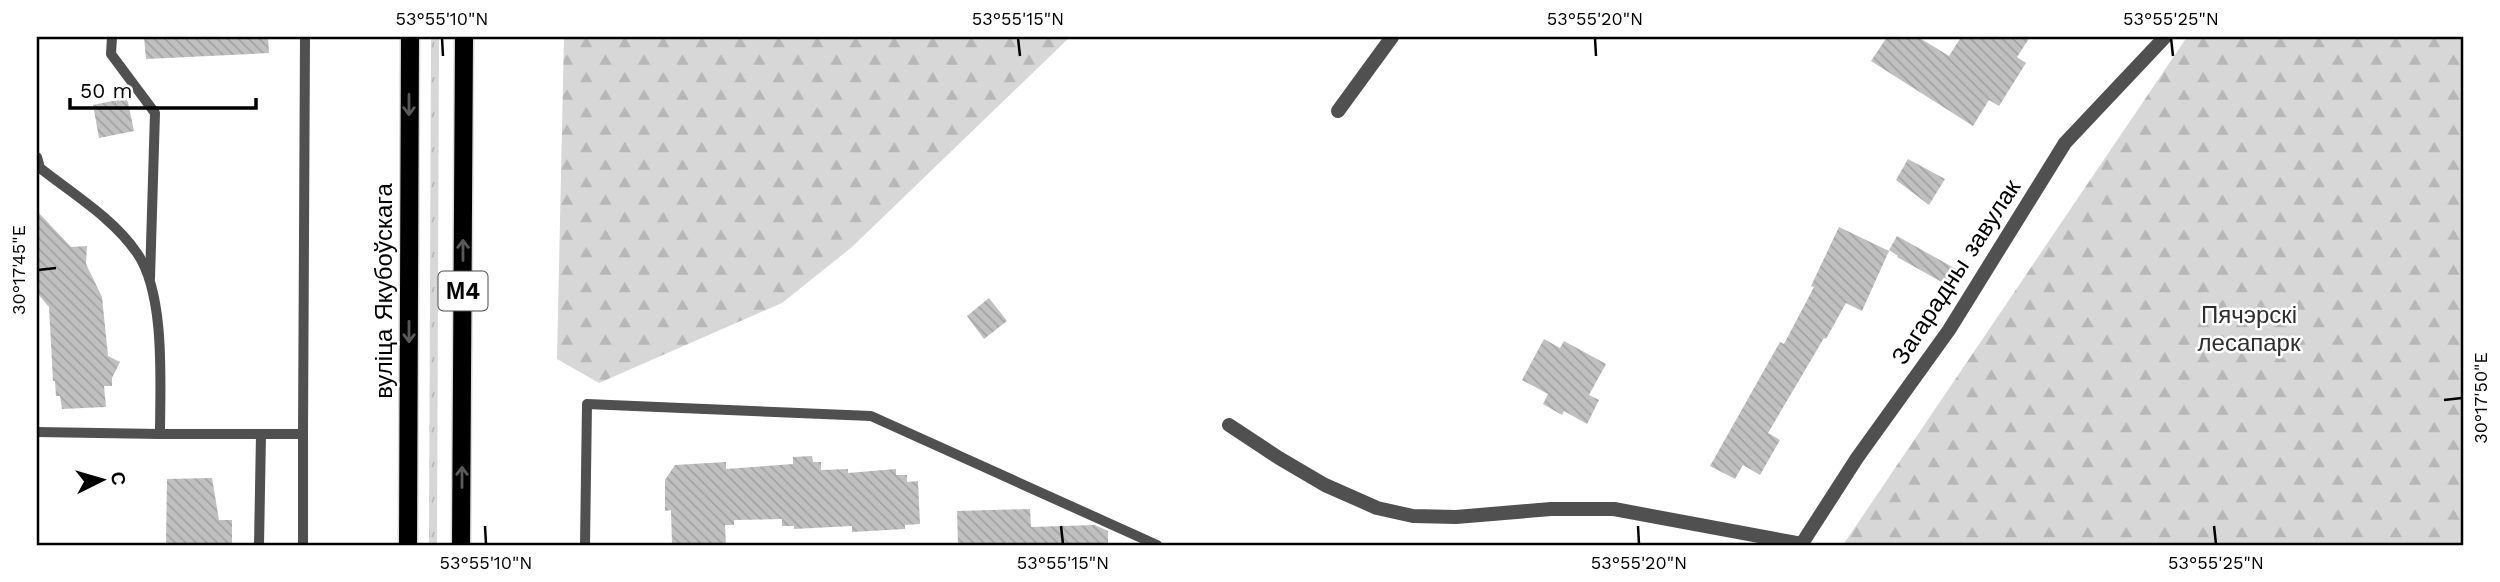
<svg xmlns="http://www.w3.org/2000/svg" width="2500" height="582" font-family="'Work Sans',sans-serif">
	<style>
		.grass { fill: url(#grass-tufts) }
		.forest { fill: url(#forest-firs) }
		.building { fill: url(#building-back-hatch) }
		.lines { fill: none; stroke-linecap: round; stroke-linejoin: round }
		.primary-casing { stroke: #dbdbdb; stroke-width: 21 }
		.service { stroke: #505050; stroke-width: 10 }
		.minor { stroke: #505050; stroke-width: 14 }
		.primary { stroke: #000; stroke-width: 18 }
		.oneway { stroke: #595959 }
		.ticks { fill: none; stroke: #000; stroke-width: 2.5 }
		.labels { text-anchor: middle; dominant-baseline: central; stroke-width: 5; stroke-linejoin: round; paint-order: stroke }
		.shield { fill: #fff; stroke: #4c4c4c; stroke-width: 2 }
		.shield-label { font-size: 23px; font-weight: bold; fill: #000 }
		.street-label { font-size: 24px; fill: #000; stroke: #fff }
		.park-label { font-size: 24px; fill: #2e2e2e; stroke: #fff }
		.neatline { fill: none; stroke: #000; stroke-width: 2.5 }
		.ticks-label { font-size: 18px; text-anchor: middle; fill: #000 }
	</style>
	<defs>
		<pattern id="grass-tufts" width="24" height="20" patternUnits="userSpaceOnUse" patternTransform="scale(1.75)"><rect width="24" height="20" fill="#d7d7d7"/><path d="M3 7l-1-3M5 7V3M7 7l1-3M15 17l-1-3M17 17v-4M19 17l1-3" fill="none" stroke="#b7b7b7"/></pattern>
		<pattern id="forest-firs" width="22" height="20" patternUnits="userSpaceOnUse" patternTransform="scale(1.75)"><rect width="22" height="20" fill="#d7d7d7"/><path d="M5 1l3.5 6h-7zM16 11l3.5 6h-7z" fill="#b7b7b7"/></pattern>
		<pattern id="building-back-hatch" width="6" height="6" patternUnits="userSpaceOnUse" patternTransform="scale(1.75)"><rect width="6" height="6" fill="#c0c0c0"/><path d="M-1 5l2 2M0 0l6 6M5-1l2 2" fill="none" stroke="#a3a3a3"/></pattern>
	</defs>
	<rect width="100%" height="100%" fill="#fff"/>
	<!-- grass -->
	<path class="grass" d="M431 37H439L437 545H429Z"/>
	<!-- forest -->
	<g class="forest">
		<path d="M564 37H1070L852 247 782 303 599 383 557 359Z"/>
		<path d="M2187 37H2463V545H1843Z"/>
	</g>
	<!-- building -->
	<g class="building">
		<path d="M144 37H268L269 53 146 59Z"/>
		<path d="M1887 37H1918L1949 56 1961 37H2030L2017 57 2026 63 1999 106 1989 100 1973 126 1871 61Z"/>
		<path d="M127 98 134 131 99 138 93 105Z"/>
		<path d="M1908 159 1945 179 1929 205 1896 180Z"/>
		<path d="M37 211 71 247 87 246 86 264 102 297 108 356 120 362 112 378V386H104L106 407 62 409 60 396H56L55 381H53L49 307 37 293Z"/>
		<path d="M1839 227 1889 251 1862 311 1846 303 1826 339 1824 338 1768 433 1780 440 1760 475 1743 465 1735 479 1710 466 1780 342 1784 344 1814 287 1811 286Z"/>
		<path d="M1897 236 1956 269 1947 285 1897 257 1898 256 1889 250Z"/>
		<path d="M989 298 1007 321 984 339 967 316Z"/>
		<path d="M1544 339 1560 348 1564 341 1606 364 1589 395 1599 400 1587 424 1564 411 1562 415 1543 404 1548 394 1522 380Z"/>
		<path d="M812 456 813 462H821V470L848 469V473L896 469V475H907V482L918 481 920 524 905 525V529L852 532V526L794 529V526H782V519L734 520V525H725L726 545H672L671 510 665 511V480L675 465 726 462V469L793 464V457Z"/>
		<path d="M212 478 219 520H232V545H166L167 479Z"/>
		<path d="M1030 509 1031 527 1095 525 1108 531V545H958L957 511Z"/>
	</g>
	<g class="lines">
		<!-- primary casing -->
		<g class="primary-casing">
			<g id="primary">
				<path d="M408 545 410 37"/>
				<path d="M461 545 464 37"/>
			</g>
		</g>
		<!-- service -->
		<g class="service">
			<path d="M112 37 111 54 155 113 150 278"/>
			<path d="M37 157 40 168C73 194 113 218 137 253 166 295 160 385 160 434H261"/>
			<path d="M37 432 160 434"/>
			<path d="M259 545 261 434H303L305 37"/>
			<path d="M303 545V434"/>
			<path d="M585 545 587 404 871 416 1157 545"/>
		</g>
		<!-- minor -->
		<g class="minor">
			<path d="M1338 111 1392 37"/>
			<path d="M1229 425 1279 458 1325 485 1377 508 1413 516 1456 517 1551 509H1614L1802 544"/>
			<path d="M1801 545 1857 458 1949 330 2065 143 2165 37"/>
		</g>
		<!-- primary -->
		<use href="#primary" class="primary"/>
	</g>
	<!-- one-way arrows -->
	<defs><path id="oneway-shaft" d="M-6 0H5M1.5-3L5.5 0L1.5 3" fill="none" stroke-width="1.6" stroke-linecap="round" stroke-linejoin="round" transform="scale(1.75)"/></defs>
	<g class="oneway">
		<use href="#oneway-shaft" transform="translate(409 105) rotate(90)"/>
		<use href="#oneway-shaft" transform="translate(463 250) rotate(-90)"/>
		<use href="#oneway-shaft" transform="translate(409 332) rotate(90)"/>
		<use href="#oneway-shaft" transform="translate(462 477) rotate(-90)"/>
	</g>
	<!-- ticks -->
	<path class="ticks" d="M442 38 443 56M1018 38 1020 56M1595 38 1596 56M2171 38 2173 56M38 270 56 268M2444 400 2462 398M485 526 486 544M1061 526 1063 544M1638 526 1639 544M2214 526 2216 544"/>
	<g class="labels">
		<!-- shield labels -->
		<rect class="shield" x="438.5" y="271.5" width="49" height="39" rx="5"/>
		<g class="shield-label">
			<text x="463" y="291">М4</text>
		</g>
		<!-- street labels -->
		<g class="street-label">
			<text transform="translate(1956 272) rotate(-57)">Загарадны завулак</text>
			<text transform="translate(384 291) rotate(-90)">вуліца Якубоўскага</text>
		</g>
		<!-- park labels -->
		<g class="park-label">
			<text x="2249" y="315">Пячэрскі<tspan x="2249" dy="28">лесапарк</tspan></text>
		</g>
	</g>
	<!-- border -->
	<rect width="2500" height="582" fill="none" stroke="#ffffff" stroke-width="77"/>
	<!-- north arrow -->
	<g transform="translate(102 480) rotate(85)" stroke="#ffffff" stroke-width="5" paint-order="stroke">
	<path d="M0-5L12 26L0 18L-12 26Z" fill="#000000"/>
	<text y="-10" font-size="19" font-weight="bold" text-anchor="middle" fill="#000000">С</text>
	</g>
	<!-- scale -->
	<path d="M70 98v10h186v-10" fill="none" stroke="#000000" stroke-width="3.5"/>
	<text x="80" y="98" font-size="21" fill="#000000" stroke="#ffffff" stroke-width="5" paint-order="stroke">50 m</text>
	<rect x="38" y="38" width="2424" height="506" class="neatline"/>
	<g class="ticks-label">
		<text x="442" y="25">53°55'10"N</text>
		<text x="1018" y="25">53°55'15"N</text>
		<text x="1595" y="25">53°55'20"N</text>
		<text x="2171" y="25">53°55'25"N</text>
		<text transform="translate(19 270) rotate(-90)" y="6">30°17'45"E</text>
		<text transform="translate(2481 398) rotate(-90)" y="6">30°17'50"E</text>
		<text x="486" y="569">53°55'10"N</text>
		<text x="1063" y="569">53°55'15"N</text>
		<text x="1639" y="569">53°55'20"N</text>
		<text x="2216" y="569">53°55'25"N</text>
	</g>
</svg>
